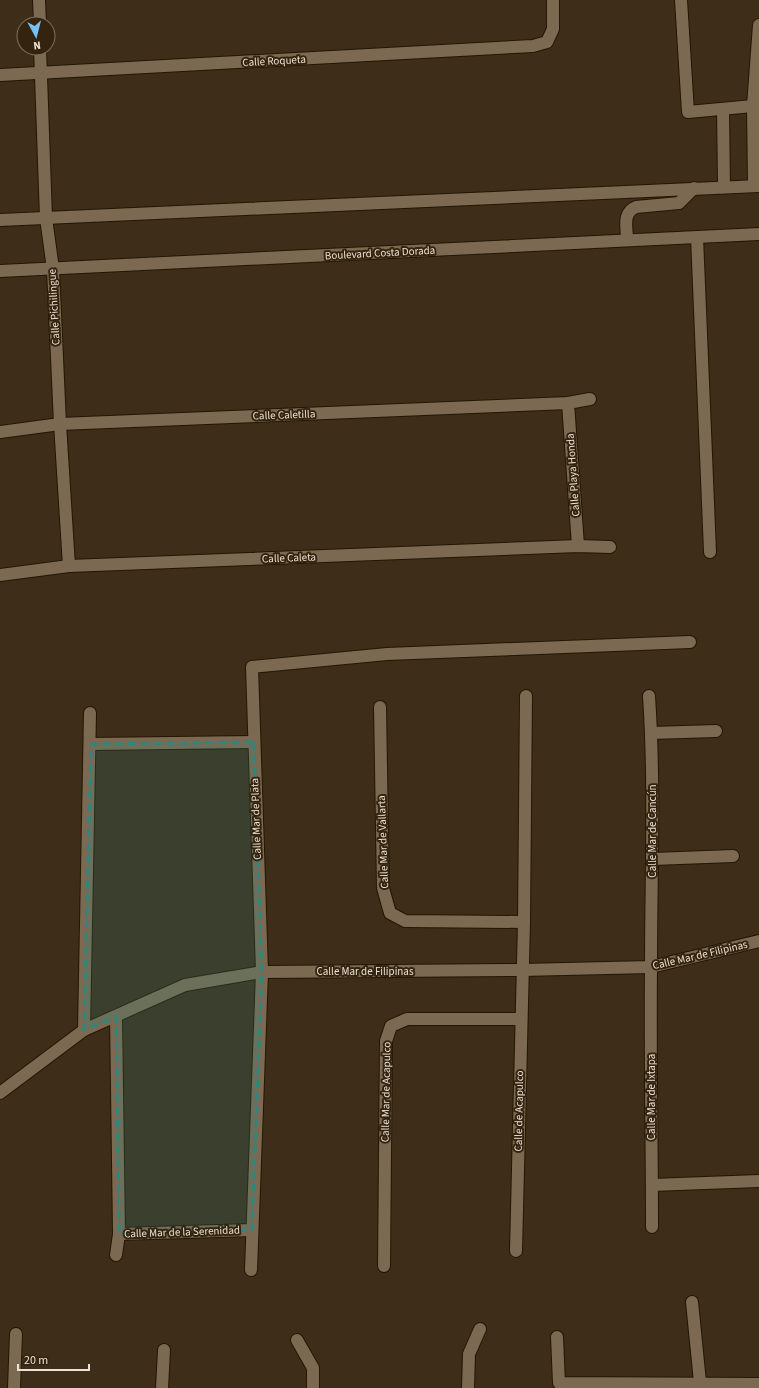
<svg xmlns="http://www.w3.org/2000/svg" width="759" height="1388" font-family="'Source Sans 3',sans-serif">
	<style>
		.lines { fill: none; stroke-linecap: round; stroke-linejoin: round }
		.street-casing { stroke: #241602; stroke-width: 14 }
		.secondary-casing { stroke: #241602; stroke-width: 14 }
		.street { stroke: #7b6952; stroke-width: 12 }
		.secondary { stroke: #7b6952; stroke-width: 12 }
		.marked { fill: #30867d; fill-opacity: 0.2; stroke: #30867d; stroke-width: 3; stroke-dasharray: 8 5; stroke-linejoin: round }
		.labels { text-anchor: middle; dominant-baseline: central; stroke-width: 4; stroke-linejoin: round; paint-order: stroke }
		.street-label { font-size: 11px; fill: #ebe1d4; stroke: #34240f }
	</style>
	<rect width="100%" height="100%" fill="#3e2e19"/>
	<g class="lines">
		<!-- street casing -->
		<g class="street-casing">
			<g id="street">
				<path d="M39 0 40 24"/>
				<path d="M681 0 688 112 753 106"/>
				<path d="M40 48 46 218 53 269 60 424 69 566"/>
				<path d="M0 75 533 46 547 42 553 29V0"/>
				<path d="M723 109 724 186"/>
				<path d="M754 186 753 106 759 25"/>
				<path d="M697 237 710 552"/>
				<path d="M568 403 578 546"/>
				<path d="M0 432 60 424 568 403 590 399"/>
				<path d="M0 575 69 566 578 546 610 547"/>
				<path d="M649 696C655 786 651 877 651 967 650 1054 652 1141 652 1227"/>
				<path d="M380 707 383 888 390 913 405 921 524 922"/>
				<path d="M651 733 716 731"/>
				<path d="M91 744 254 742"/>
				<path d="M653 859 733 856"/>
				<path d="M84 1030 90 713"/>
				<path d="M0 1093 84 1030 185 985 262 972 522 970 651 967 759 941"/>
				<path d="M652 1185 759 1181"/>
				<path d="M119 1234 252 1230"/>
				<path d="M516 1251 524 922 526 696"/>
				<path d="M116 1255 119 1234 116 1017"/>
				<path d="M384 1266 386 1041 391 1026 407 1019H520"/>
				<path d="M251 1270 262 972 252 667 387 654 690 642"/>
				<path d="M692 1302 700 1382"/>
				<path d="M557 1337 559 1383 759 1384"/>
				<path d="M297 1340 313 1368V1388"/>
				<path d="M14 1388 16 1334"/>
				<path d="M162 1388 164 1350"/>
				<path d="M468 1388 469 1354 480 1329"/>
			</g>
		</g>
		<!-- secondary casing -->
		<g class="secondary-casing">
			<g id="secondary">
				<path d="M0 220 759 186"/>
				<path d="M627 240C627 227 622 213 636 207L679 203 694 188"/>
				<path d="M0 271 759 234"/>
			</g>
		</g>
		<!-- street -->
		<use href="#street" class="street"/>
		<!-- secondary -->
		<use href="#secondary" class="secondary"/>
	</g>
	<!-- marked area -->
	<path class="marked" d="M254 742 262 972 252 1230 119 1234 116 1017 84 1030 91 744Z"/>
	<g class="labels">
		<!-- street labels -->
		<g class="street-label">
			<text transform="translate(274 61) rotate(-3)">Calle Roqueta</text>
			<text transform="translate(380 253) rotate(-3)">Boulevard Costa Dorada</text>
			<text transform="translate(54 307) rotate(-93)">Calle Pichilingue</text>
			<text transform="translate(284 415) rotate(-2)">Calle Caletilla</text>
			<text transform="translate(573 475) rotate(-94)">Calle Playa Honda</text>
			<text transform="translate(289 558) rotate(-2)">Calle Caleta</text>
			<text transform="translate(256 819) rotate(-92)">Calle Mar de Plata</text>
			<text transform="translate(652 831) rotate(-90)">Calle Mar de Cancún</text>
			<text transform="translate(383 842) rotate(-92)">Calle Mar de Vallarta</text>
			<text transform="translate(700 955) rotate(-13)">Calle Mar de Filipinas</text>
			<text x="365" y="971">Calle Mar de Filipinas</text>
			<text transform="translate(386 1092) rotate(-89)">Calle Mar de Acapulco</text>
			<text transform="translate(651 1097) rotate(-90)">Calle Mar de Ixtapa</text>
			<text transform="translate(519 1111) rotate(-89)">Calle de Acapulco</text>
			<text transform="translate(182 1232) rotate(-2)">Calle Mar de la Serenidad</text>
		</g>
	</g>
	<!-- north arrow -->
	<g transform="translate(36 36) rotate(173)"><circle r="19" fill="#34240f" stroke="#7d705e"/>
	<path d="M0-3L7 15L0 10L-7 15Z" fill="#76c0f7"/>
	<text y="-6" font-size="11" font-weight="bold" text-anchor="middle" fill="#ebe1d4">N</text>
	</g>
	<!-- scale -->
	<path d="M18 1364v6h71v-6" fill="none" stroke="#ebe1d4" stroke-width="2"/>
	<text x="24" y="1364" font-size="12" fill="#ebe1d4" stroke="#34240f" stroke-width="3" paint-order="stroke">20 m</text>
</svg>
